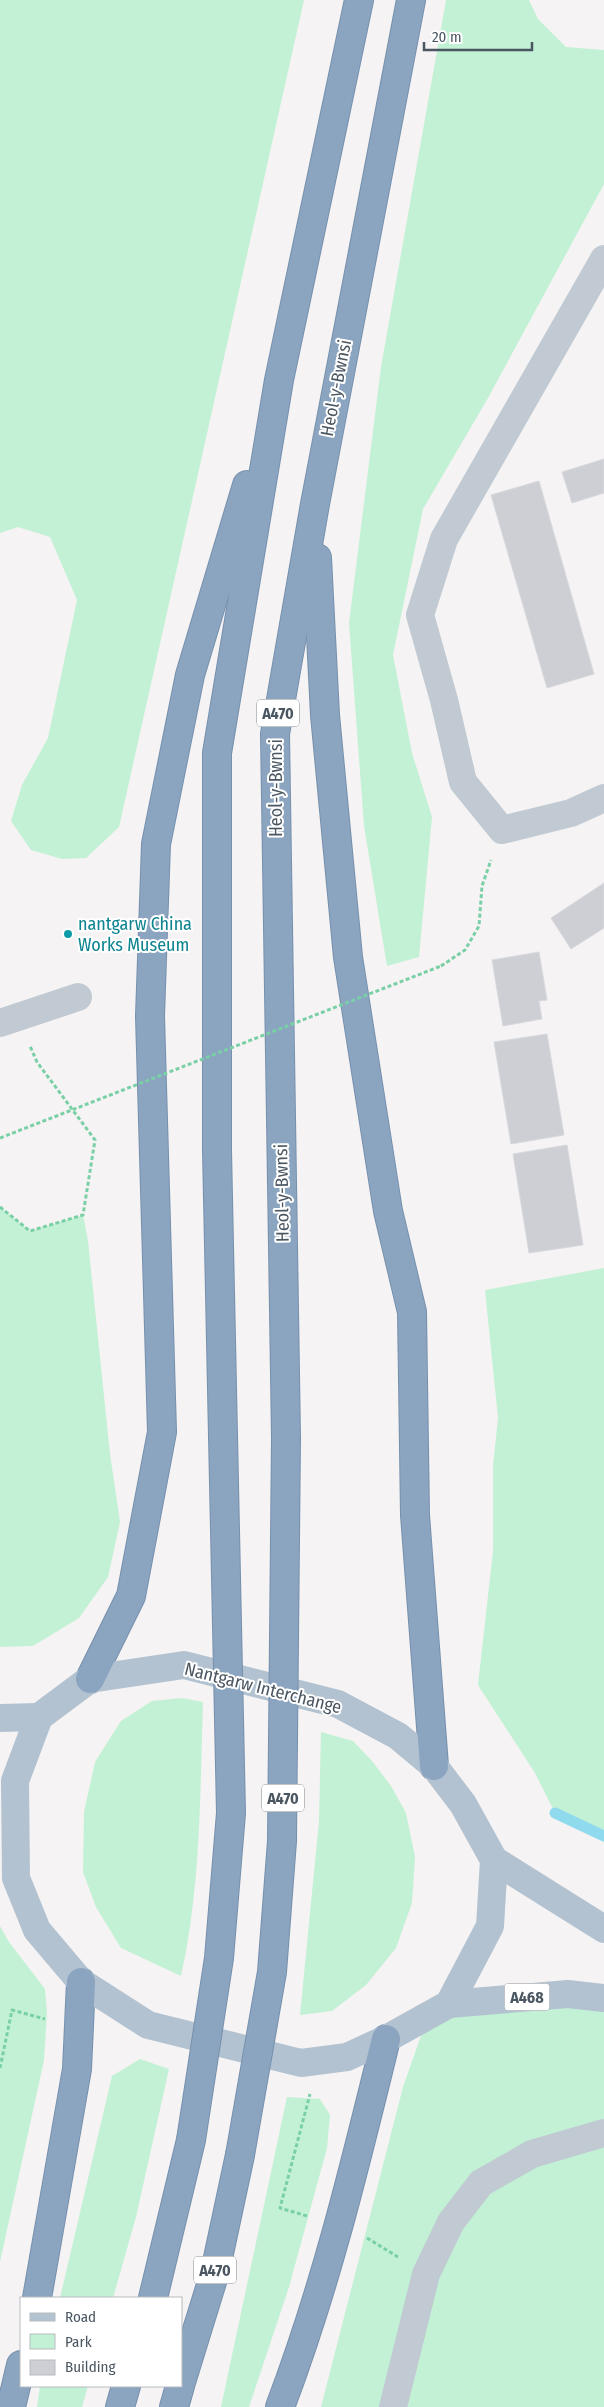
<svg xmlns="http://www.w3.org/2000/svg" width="604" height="2407" font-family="'Fira Sans Condensed',sans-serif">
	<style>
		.green { fill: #c3f1d5 }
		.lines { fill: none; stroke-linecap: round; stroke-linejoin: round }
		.stream { stroke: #90daee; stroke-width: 11 }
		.building { fill: #cdcfd5; stroke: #d7d9de }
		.highway-casing { stroke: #7690ad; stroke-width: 30 }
		.path { stroke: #7ad0a6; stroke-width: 3; stroke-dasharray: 4 2.5; stroke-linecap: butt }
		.minor { stroke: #c1cad2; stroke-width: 28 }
		.major { stroke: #b3c2d1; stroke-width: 28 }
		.highway { stroke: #8ba5c1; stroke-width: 28 }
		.highway-bridge-casing { stroke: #7690ad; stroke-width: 30; stroke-linecap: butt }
		.path-bridge { stroke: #7ad0a6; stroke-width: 3; stroke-dasharray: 4 2.5; stroke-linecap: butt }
		.highway-bridge { stroke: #8ba5c1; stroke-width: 28 }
		.culture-dot { fill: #0f9aa8; stroke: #fff; stroke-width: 2 }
		.labels { text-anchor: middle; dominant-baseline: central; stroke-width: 4; stroke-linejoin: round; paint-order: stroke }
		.shield { fill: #fff; stroke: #808990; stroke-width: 1 }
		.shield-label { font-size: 16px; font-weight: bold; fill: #4a5661 }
		.street-label { font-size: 18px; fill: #4a5661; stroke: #fff }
		.culture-label { font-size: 18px; fill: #0d838f; stroke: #fff; text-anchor: start }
	</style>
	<rect width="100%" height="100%" fill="#f5f3f3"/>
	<!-- green -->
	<g class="green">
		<path d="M0 0H304L119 827 86 858 62 859 31 850 11 821 22 785 48 738 77 600 50 537 18 527 0 533Z"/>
		<path d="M446 0H529L538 19 566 47 604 50V184L488 398 423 509 393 655 412 753 432 817 419 957 387 966 364 826 349 623 381 367Z"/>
		<path d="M0 1207 30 1231 83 1215 88 1241 110 1454 120 1522 108 1577 79 1618 33 1646 0 1647Z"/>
		<path d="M604 1268V1836L555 1813 535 1773 478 1685 493 1551V1466L498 1418 485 1290Z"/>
		<path d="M182 1698 203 1702C200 1793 201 1887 181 1976L121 1948 96 1907 83 1872 84 1812 95 1762 121 1721 152 1701Z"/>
		<path d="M321 1732 353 1741 372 1761 391 1786 406 1813 415 1857 412 1903 396 1948 366 1985 332 2011 300 2015 319 1821Z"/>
		<path d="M0 1926 9 1942 45 1989 47 2013 44 2060 0 2262Z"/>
		<path d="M604 1998V2407H321L403 2087 428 2016Z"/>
		<path d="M140 2059 169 2069 136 2217 113 2298H60L112 2076Z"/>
		<path d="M287 2097 320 2099 330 2115 327 2148 289 2287 249 2407H221Z"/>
		<path d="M40 2386H88L82 2407H37Z"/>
	</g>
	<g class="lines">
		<!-- stream -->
		<path class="stream" d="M555 1813 604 1836"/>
	</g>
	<!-- building -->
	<g class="building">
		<path d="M604 459V493L572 503 562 472Z"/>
		<path d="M539 481 594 674 547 688 491 495Z"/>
		<path d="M604 883V928L571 949 551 918Z"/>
		<path d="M539 952 547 1000 539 1001 542 1019 503 1026 492 960Z"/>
		<path d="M547 1034 564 1135 511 1144 494 1042Z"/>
		<path d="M567 1145 583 1245 529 1253 513 1154Z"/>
	</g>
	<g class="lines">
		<!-- highway casing -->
		<g class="highway-casing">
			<g id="highway">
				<path d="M317 558 325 715 348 957 388 1211 412 1312 415 1515 434 1766"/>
				<path d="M223 1436 217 1150V753L279 380 359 0"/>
				<path d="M286 1438 275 734 315 504 411 0"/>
				<path d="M90 1679 131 1596 162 1432 150 1016 156 844 190 675 247 485"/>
				<path d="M37 2298 77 2069 81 1982"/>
				<path d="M153 2298 191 2140"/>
				<path d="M181 2382 215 2272 240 2155"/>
				<path d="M11 2407 21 2365"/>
				<path d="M120 2407 126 2386"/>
				<path d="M174 2407 180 2386"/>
				<path d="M280 2407C326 2286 355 2165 386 2039"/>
			</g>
		</g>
		<!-- path -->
		<g class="path">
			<path d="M441 966 465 950 479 926 482 886 491 860"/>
			<path d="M0 1207 30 1231 83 1215 95 1140 37 1062 30 1046"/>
			<path d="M0 2068 12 2010 45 2019"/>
			<path d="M307 2216 280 2208 310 2094"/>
			<path d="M367 2238 398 2257"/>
		</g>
		<!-- minor -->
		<g class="minor">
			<path d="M604 259 444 539 420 615 444 700 463 782 502 830 571 813 604 798"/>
			<path d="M0 1023 78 997"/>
			<path d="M393 2407 426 2274 451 2222 481 2183 532 2154 604 2133"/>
		</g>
		<!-- major -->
		<g class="major">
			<path d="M184 1665 338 1704 398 1736 434 1766 463 1804 494 1860 490 1926 449 2004 386 2039 347 2057 301 2063 148 2025 81 1982 37 1930 16 1878 15 1781 39 1717 90 1679Z"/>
			<path d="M0 1718 39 1717"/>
			<path d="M494 1860 604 1929"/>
			<path d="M449 2004 568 1994 604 1998"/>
		</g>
		<!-- highway -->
		<use href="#highway" class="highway"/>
		<!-- highway-bridge casing -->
		<g class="highway-bridge-casing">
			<g id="highway-bridge">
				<path d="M191 2140 219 1958 231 1813 223 1436"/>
				<path d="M240 2155 272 1972 282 1841 286 1438"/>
			</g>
		</g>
		<!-- path-bridge -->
		<path class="path-bridge" d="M0 1138 441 966"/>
		<!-- highway-bridge -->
		<use href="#highway-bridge" class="highway-bridge"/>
	</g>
	<!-- markers -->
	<circle class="culture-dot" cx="68" cy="934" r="5"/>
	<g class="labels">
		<!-- shield labels -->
		<g class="shield">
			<rect x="257" y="699.5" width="42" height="27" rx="4"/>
			<rect x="262" y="1784.5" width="42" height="27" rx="4"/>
			<rect x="504.5" y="1983.5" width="45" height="27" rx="4"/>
			<rect x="194" y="2256.5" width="42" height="27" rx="4"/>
		</g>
		<g class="shield-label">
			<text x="278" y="713">A470</text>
			<text x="283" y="1798">A470</text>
			<text x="527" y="1997">A468</text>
			<text x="215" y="2270">A470</text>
		</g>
		<!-- street labels -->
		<g class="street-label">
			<text transform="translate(336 388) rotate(-79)">Heol-y-Bwnsi</text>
			<text transform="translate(276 788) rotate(-90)">Heol-y-Bwnsi</text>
			<text transform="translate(282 1193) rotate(-91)">Heol-y-Bwnsi</text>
			<text transform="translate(263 1688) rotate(14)">Nantgarw Interchange</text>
		</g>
		<!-- culture labels -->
		<g class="culture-label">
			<text x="78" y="924">nantgarw China<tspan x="78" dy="21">Works Museum</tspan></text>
		</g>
	</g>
	<!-- legend -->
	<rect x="20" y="2297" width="162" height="90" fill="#ffffff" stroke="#b7bbc0"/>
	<rect x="30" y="2313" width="25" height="8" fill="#b3c2d1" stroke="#b7bbc0"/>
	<text x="65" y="2322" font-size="15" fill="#4a5661">Road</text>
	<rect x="30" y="2334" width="25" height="15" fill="#c3f1d5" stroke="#b7bbc0"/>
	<text x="65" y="2347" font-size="15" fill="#4a5661">Park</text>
	<rect x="30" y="2360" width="25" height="15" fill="#cdcfd5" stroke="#b7bbc0"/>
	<text x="65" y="2372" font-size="15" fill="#4a5661">Building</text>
	<!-- scale -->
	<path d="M424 42v8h108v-8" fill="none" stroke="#4a5661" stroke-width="2.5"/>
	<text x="432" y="42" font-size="15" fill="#4a5661" stroke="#ffffff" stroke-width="4" paint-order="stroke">20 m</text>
</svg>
